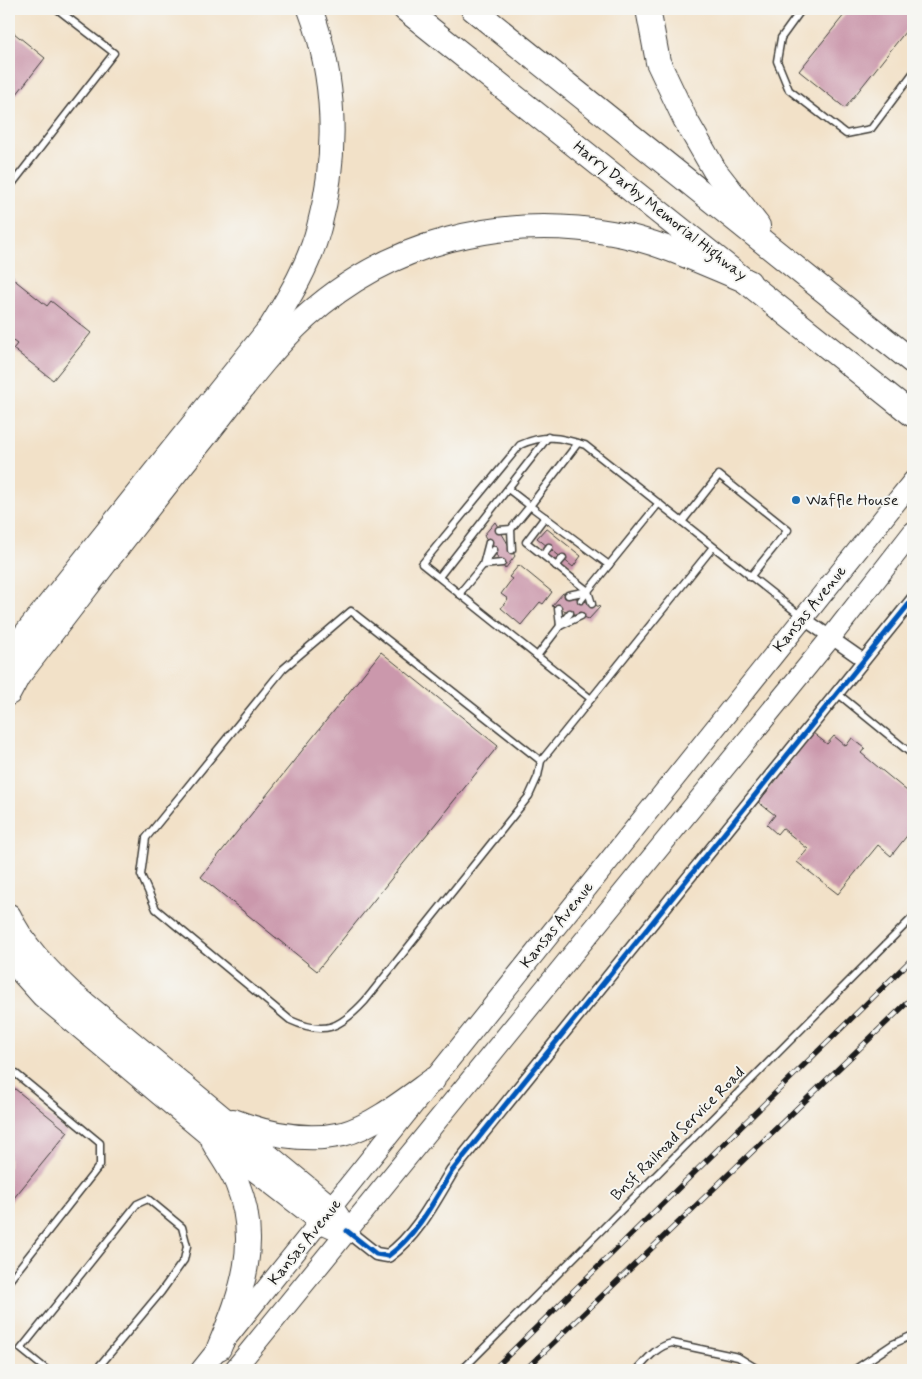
<svg xmlns="http://www.w3.org/2000/svg" width="922" height="1379" font-family="Mynerve,sans-serif">
	<style>
		.building { fill: #cb98ac }
		.lines { fill: none; stroke-linecap: round; stroke-linejoin: round }
		.lane-casing { stroke: #3c3a36; stroke-width: 9 }
		.street-casing { stroke: #3c3a36; stroke-width: 15 }
		.primary-casing { stroke: #3c3a36; stroke-width: 22 }
		.highway-casing { stroke: #3c3a36; stroke-width: 26 }
		.lane { stroke: #fff; stroke-width: 6 }
		.street { stroke: #fff; stroke-width: 12 }
		.primary { stroke: #fff; stroke-width: 20 }
		.highway { stroke: #fff; stroke-width: 24 }
		.rail-casing { stroke: #1c1c1c; stroke-width: 5.5 }
		.rail { stroke: #f6f6f2; stroke-width: 4; stroke-dasharray: 11; stroke-linecap: butt }
		.cycleway-casing { stroke: #f6f6f2; stroke-width: 8 }
		.cycleway { stroke: #0057b8; stroke-width: 5 }
		.poi-dot { fill: #1f6fb2; stroke: #f6f6f2; stroke-width: 2 }
		.labels { text-anchor: middle; dominant-baseline: central; stroke-width: 4; stroke-linejoin: round; paint-order: stroke }
		.street-label { font-size: 16px; fill: #1c1c1c; stroke: #f6f6f2 }
		.poi-label { font-size: 16px; fill: #1c1c1c; stroke: #f6f6f2; text-anchor: start }
	</style>
	<rect width="100%" height="100%" fill="#f6f6f2"/>
	<filter id="ink" filterUnits="userSpaceOnUse"><feTurbulence type="fractalNoise" baseFrequency=".02" numOctaves="2"/><feDisplacementMap in="SourceGraphic" scale="10" xChannelSelector="R" yChannelSelector="G"/><feConvolveMatrix kernelMatrix="1 2 1 2 8 2 1 2 1" color-interpolation-filters="sRGB"/></filter>
	<filter id="wash" filterUnits="userSpaceOnUse"><feTurbulence type="fractalNoise" baseFrequency=".0096" numOctaves="4" result="noise"/><feDisplacementMap in="SourceGraphic" scale="20" xChannelSelector="R" yChannelSelector="G"/><feGaussianBlur stdDeviation="1.12" result="paint"/><feColorMatrix in="noise" values="0 0 0 0 0 0 0 0 0 0 0 0 0 0 0 0 0 1.4 0 .05"/><feComposite in="paint" operator="in"/></filter>
	<g filter="url(#wash)">
		<rect width="100%" height="100%" fill="#f2e1c8"/>
		<g id="blocks">
			<!-- building -->
			<g class="building">
				<path d="M849 9H913V22L845 108 799 71Z"/>
				<path d="M9 29 45 58 9 104Z"/>
				<path d="M9 272 13 276 12 278 47 306 51 301 91 333 53 380 13 349 17 344 9 338Z"/>
				<path d="M495 522 515 556 505 569 484 535Z"/>
				<path d="M546 528 581 556 573 567 537 538Z"/>
				<path d="M519 565 552 592 543 604 540 602 521 625 501 608 508 599 501 594 512 579 509 577Z"/>
				<path d="M563 593 600 607 589 619 552 606Z"/>
				<path d="M381 652 498 746 317 971 201 877Z"/>
				<path d="M813 733 827 744 834 736 846 746 852 738 865 748 861 753 913 796V828L891 856 878 845 838 894 797 862 808 849 782 828 777 834 767 825 775 815 758 802Z"/>
				<path d="M9 1084 68 1132 9 1204Z"/>
			</g>
		</g>
	</g>
	<g filter="url(#ink)">
		<use href="#blocks" fill-opacity="0" stroke="#3c3a36" stroke-width="1"/>
		<g class="lines">
			<!-- lane casing -->
			<g class="lane-casing">
				<g id="lane">
					<path d="M802 9 781 38 777 61 789 90 846 134 871 129 913 73"/>
					<path d="M9 188 114 53 57 9"/>
					<path d="M578 443 530 506 609 565"/>
					<path d="M545 517 526 542 588 591 592 604"/>
					<path d="M682 522 719 475 788 530 750 577"/>
					<path d="M511 529 512 550"/>
					<path d="M499 530 511 529 530 506 508 489"/>
					<path d="M713 547 591 699 422 564 520 445C545 434 559 437 585 445L801 616"/>
					<path d="M543 555 549 547"/>
					<path d="M485 562 494 550"/>
					<path d="M483 565 502 563"/>
					<path d="M556 566 563 558"/>
					<path d="M439 577 548 437"/>
					<path d="M459 594 483 565 489 542"/>
					<path d="M568 595 588 591 659 503"/>
					<path d="M581 600 588 591"/>
					<path d="M560 625 570 613"/>
					<path d="M560 626 581 616"/>
					<path d="M537 656 560 626 558 608"/>
					<path d="M837 693 913 755"/>
					<path d="M541 761 351 611 283 669 146 838 141 875 156 909 290 1020C325 1036 340 1028 365 1001L529 796 538 776 541 761 591 699"/>
					<path d="M9 1068 100 1143V1165L9 1281"/>
					<path d="M47 1370 21 1349 137 1204 148 1199 182 1227 187 1246 184 1260 161 1292 96 1370"/>
					<path d="M462 1370 913 917"/>
					<path d="M637 1370C648 1358 656 1347 672 1343L738 1357 759 1370"/>
					<path d="M854 1370 893 1344 913 1335"/>
				</g>
			</g>
			<!-- street casing -->
			<g class="street-casing">
				<g id="street">
					<path d="M803 618 863 660"/>
					<path d="M347 1231 376 1254 388 1256C417 1235 434 1201 452 1171L913 599"/>
				</g>
			</g>
			<!-- primary casing -->
			<g class="primary-casing">
				<g id="primary">
					<path d="M201 1370 913 481"/>
					<path d="M234 1370 832 636 913 532"/>
				</g>
			</g>
			<!-- highway casing -->
			<g class="highway-casing">
				<g id="highway">
					<path d="M405 9 913 415"/>
					<path d="M473 9 913 362"/>
					<path d="M648 9 658 62 685 119 715 171 758 226"/>
					<path d="M9 655 271 327C290 296 310 263 319 227 338 156 336 78 310 9"/>
					<path d="M9 693 18 676C78 599 136 521 197 446 232 403 265 354 306 317 390 241 502 214 612 233 659 241 705 264 749 282"/>
					<path d="M9 916C23 946 46 969 70 992L332 1209 347 1231"/>
					<path d="M9 957 43 995 208 1133 322 1221 333 1226"/>
					<path d="M233 1121C267 1134 307 1142 343 1134 373 1126 408 1098 433 1080"/>
					<path d="M214 1143C221 1156 231 1169 237 1183 261 1242 242 1293 219 1348"/>
				</g>
			</g>
			<!-- lane -->
			<use href="#lane" class="lane"/>
			<!-- street -->
			<use href="#street" class="street"/>
			<!-- primary -->
			<use href="#primary" class="primary"/>
			<!-- highway -->
			<use href="#highway" class="highway"/>
			<!-- rail casing -->
			<g class="rail-casing">
				<g id="rail">
					<path d="M493 1370 913 958"/>
					<path d="M525 1370 913 997"/>
				</g>
			</g>
			<!-- rail -->
			<use href="#rail" class="rail"/>
			<!-- cycleway casing -->
			<g class="cycleway-casing">
				<path id="cycleway" d="M347 1231 376 1254 388 1256C417 1235 434 1201 452 1171L913 599"/>
			</g>
			<!-- cycleway -->
			<use href="#cycleway" class="cycleway"/>
		</g>
	</g>
	<!-- markers -->
	<circle class="poi-dot" cx="796" cy="500" r="5"/>
	<g class="labels">
		<!-- street labels -->
		<g class="street-label">
			<text transform="translate(660 211) rotate(38)">Harry Darby Memorial Highway</text>
			<text transform="translate(810 609) rotate(-51)">Kansas Avenue</text>
			<text transform="translate(557 925) rotate(-51)">Kansas Avenue</text>
			<text transform="translate(678 1134) rotate(-45)">Bnsf Railroad Service Road</text>
			<text transform="translate(305 1242) rotate(-51)">Kansas Avenue</text>
		</g>
		<!-- poi labels -->
		<g class="poi-label">
			<text x="806" y="500">Waffle House</text>
		</g>
	</g>
	<!-- margin -->
	<rect width="922" height="1379" fill="none" stroke="#f6f6f2" stroke-width="30"/>
</svg>
